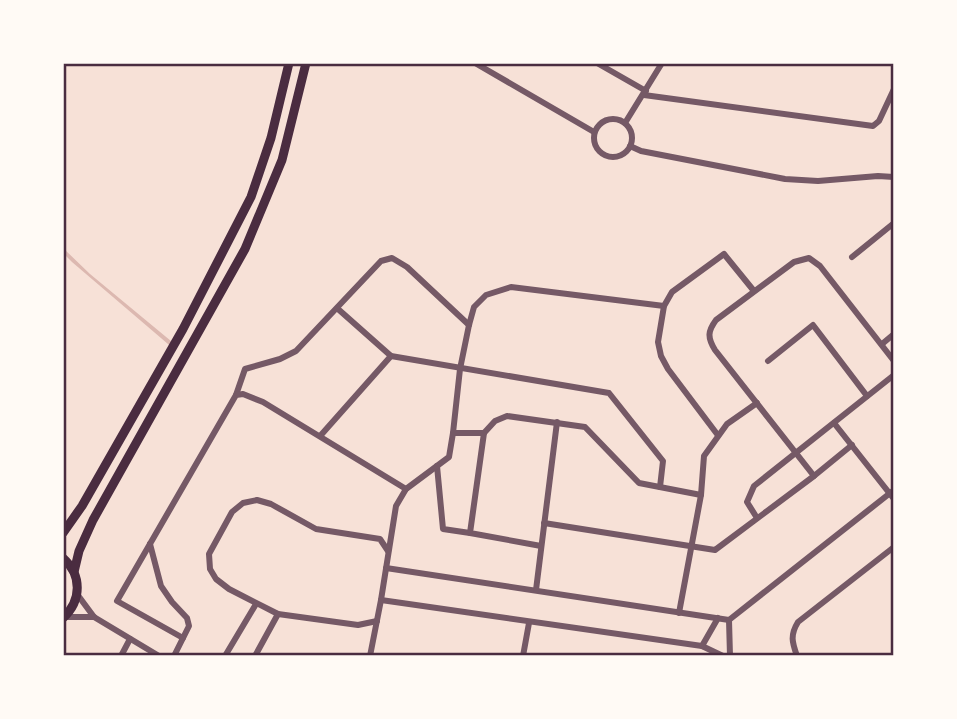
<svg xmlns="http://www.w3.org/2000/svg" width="957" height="719" font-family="'DejaVu Sans',sans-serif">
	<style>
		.water { fill: #dcb8b0 }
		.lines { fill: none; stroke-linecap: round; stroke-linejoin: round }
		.minor { stroke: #755966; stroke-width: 6 }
		.secondary { stroke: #4a2c40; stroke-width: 9 }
		.neatline { fill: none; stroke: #4a2c40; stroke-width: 2.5 }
	</style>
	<rect width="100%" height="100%" fill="#f7e1d7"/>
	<!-- water -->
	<path class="water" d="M63 248 90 274 177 346 175 350 72 262 63 253Z"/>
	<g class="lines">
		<!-- minor -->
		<g class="minor">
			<path d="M475 63 594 132"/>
			<path d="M597 63 646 91"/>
			<path d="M644 95 873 126 879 121 894 89"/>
			<circle cx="613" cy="138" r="19"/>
			<path d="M625 123 662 63"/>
			<path d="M630 146 641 151 785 179 818 181 878 176 894 177"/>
			<path d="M852 257 894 223"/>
			<path d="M338 309 391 356 609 393 663 461 660 487"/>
			<path d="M882 344 894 334"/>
			<path d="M768 361 813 325 867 396"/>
			<path d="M236 395 245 369 280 359 296 351 381 261 392 258 407 267 469 325"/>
			<path d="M834 423 894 499"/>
			<path d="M453 433 460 369 469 325 474 307 486 295 511 287 664 306"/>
			<path d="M484 433 470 533 541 546"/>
			<path d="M717 434 668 369 661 356 658 342 664 306 672 292 724 254 754 291"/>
			<path d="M321 435 391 356"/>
			<path d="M437 466 443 529 470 533"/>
			<path d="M814 476 715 350C707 337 708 331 716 320L794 262 809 258 820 266 894 361"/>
			<path d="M757 518 747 502 754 486 894 375"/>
			<path d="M544 523 715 550 814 476 852 445"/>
			<path d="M150 544 161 586 172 602 187 618 189 626 183 638"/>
			<path d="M386 568 729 620"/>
			<path d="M536 590 557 422"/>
			<path d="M77 594 94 617 159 656"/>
			<path d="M381 600 702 646 723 656"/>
			<path d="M679 613 701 495 704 456 727 424 757 403"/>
			<path d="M64 617H94"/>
			<path d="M729 620 894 490"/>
			<path d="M729 620 730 656"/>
			<path d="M377 621 358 625 278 614 229 589 216 579 210 569 209 554 232 512 243 503 257 500 271 504 316 529 380 539 388 551"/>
			<path d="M702 646 718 618"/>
			<path d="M121 656 130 639"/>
			<path d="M174 656 183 638 117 601 236 395 243 394 263 402 406 489"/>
			<path d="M225 656 256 604"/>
			<path d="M255 656 278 614"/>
			<path d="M370 656 381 600 396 506 406 489 449 457 453 433H484L495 421 507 416 585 427 639 483 701 495"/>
			<path d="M523 656 529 623"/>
			<path d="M797 656C792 642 790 635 798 622L894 547"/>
		</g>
		<!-- secondary -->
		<g class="secondary">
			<path d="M63 533 82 506 183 329 251 197 271 138 289 63"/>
			<path d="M63 558C82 575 82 600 63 618"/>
			<path d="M74 572 79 551 93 520 245 249 282 160 306 63"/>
		</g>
	</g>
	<!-- border -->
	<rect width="957" height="719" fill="none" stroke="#fffaf5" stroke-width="130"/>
	<rect x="65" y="65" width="827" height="589" class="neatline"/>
</svg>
